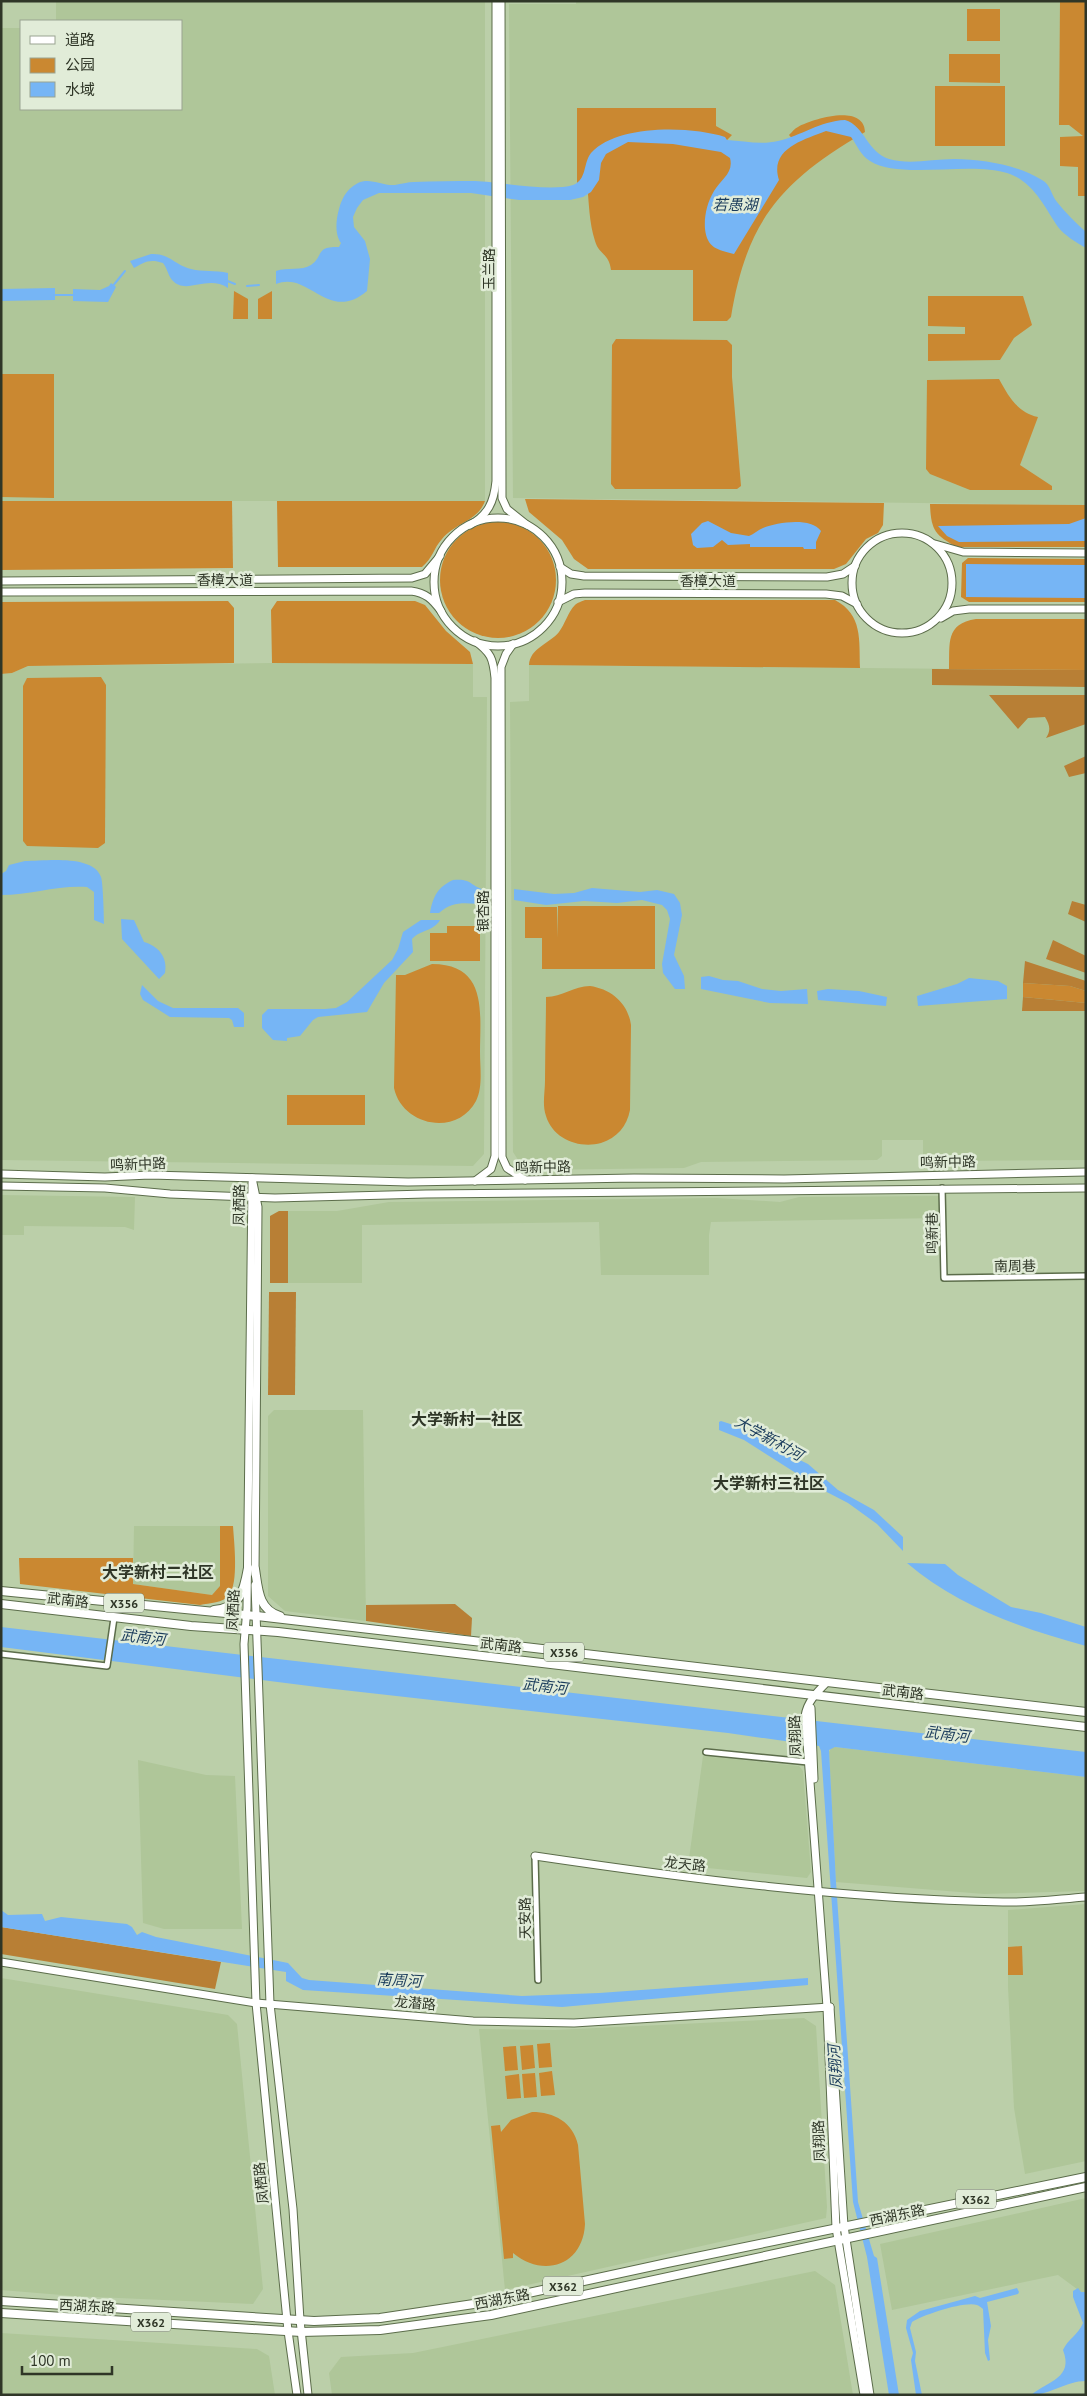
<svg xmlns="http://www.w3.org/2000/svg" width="1087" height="2396" font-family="'PT Sans','Noto Sans SC',sans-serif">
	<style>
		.built { fill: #afc699 }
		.green { fill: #ca8831 }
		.forest { fill: #b87f35 }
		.water { fill: #76b5f5 }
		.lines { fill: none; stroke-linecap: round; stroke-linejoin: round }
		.stream { stroke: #76b5f5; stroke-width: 2 }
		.street-casing { stroke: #5c6d4b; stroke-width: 8 }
		.secondary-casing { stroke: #5c6d4b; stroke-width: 9 }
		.primary-casing { stroke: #5c6d4b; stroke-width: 10 }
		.street { stroke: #fff; stroke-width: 5 }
		.secondary { stroke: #fff; stroke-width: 7 }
		.primary { stroke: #fff; stroke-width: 8 }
		.labels { text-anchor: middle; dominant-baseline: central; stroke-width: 5; stroke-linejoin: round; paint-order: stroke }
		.shield { fill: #e1ecd8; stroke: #646d5c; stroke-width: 1 }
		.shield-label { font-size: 12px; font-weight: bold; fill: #2f3627 }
		.street-label { font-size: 14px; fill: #2f3627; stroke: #e1ecd8 }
		.water-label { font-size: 15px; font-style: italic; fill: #1a3b5b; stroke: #e1ecd8 }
		.quarter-label { font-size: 16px; font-weight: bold; fill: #2f3627; stroke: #e1ecd8 }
	</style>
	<rect width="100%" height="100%" fill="#bbcfa9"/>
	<!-- built -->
	<g class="built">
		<path d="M56 1H485V501H1V28H21V109H181V21H56Z"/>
		<path d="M576 1H1086V505L513 498 509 4H576Z"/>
		<path d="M272 663 473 664V697H487L484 1154 473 1166 1 1160V674L12 673 28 666Z"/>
		<path d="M529 665 1086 670V1160L927 1161 923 1157V1140H882V1156L877 1160 701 1162 684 1168 532 1170 522 1166 513 1152 510 702 529 701Z"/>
		<path d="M1 1195 135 1197 134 1230 125 1227 24 1226V1235H1Z"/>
		<path d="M939 1196V1218L711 1222 709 1235V1275H601L599 1222 362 1225V1283H288V1211H337L389 1202 717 1198 780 1202 799 1197Z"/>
		<path d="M274 1410H363L366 1621 285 1611 268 1596V1416Z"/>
		<path d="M134 1526H220V1587L212 1595 133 1584Z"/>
		<path d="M835 1747 1086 1777V1891L984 1894 836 1882 829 1752 831 1748Z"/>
		<path d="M703 1756 799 1766 803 1771 811 1872 807 1878 688 1866Z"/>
		<path d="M138 1760 206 1775 235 1776 242 1929H164L143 1923Z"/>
		<path d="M1086 1904V2161L1025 2174 1014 2108 1008 1987V1910Z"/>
		<path d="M1 1978 228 2015 237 2024 263 2289 253 2304 74 2296 1 2290Z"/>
		<path d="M804 2018 816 2026 827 2207 826 2218 505 2290 479 2029 555 2030Z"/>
		<path d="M1086 2198V2292H1081L1058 2275 892 2310 880 2244Z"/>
		<path d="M815 2271 835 2285 853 2395H332L329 2373 341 2357 413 2353Z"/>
		<path d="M1 2333 257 2349 269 2356 275 2395H1Z"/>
	</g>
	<!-- green -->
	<g class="green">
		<path d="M1060 1H1086V196H1078V167L1060 166V137L1083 136 1069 125H1059Z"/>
		<rect x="967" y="9" width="33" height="32"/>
		<path d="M949 54H1000V83L949 82Z"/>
		<rect x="935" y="86" width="70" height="60"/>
		<path d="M577 108H716V126L732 135 723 144 796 143 789 135C792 132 795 128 798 127 812 119 864 103 865 132 782 181 747 219 731 317L727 321H693V270H611C609 253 599 255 595 241 589 223 589 202 587 183H577Z"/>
		<path d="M234 291 248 299V319H233Z"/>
		<path d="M272 291V319H258V299Z"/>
		<path d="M928 296H1023L1032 325 1014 338 1000 360 928 361V334H965V327L928 326Z"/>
		<path d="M616 339 727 340 732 345V377L741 486 737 489H615L611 484 612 345Z"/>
		<path d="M1 374H54V498L1 497Z"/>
		<path d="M999 379C1009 397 1017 412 1038 417L1020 465 1052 486V490H970L930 474 926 469 927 380Z"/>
		<path d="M525 499 884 503 883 525 878 533 866 539 846 564 834 569H588L574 559 562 540 529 512Z"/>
		<path d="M1 501H232L233 568 1 570Z"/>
		<path d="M277 501H485C478 521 455 523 442 539 433 549 433 558 422 567H278Z"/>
		<path d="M930 504 1086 505V547H957C934 535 931 529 930 504Z"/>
		<circle cx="498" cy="580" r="58"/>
		<path d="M968 558 1086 559V602H969L961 597 962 563Z"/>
		<path d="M585 600H835C863 615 859 640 860 668L529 665C530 648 549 644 559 632 565 624 568 612 575 605 577 603 582 601 585 600Z"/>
		<path d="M228 601 234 608V663L28 666 12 673 1 674V602Z"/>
		<path d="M277 601H415L425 605 446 631 470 652 473 664 272 663 271 610Z"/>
		<path d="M976 619H1086V670L949 669C950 643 945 624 976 619Z"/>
		<path d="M101 677 106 685 105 843 98 848 27 846 23 841V686L27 678Z"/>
		<path d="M558 906H655V969H542V938H525V907H557L558 938Z"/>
		<path d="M447 926H480V961H430V933H447Z"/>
		<path d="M432 964C488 964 480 1013 480 1052 480 1068 483 1087 476 1101 457 1137 402 1126 394 1088L396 975H405Z"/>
		<path d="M1023 983 1070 986 1086 991V1003L1023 997Z"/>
		<path d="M590 986C611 989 628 1003 631 1025L630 1110C627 1126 617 1138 601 1143 579 1149 553 1139 546 1116 542 1105 545 1092 545 1081 545 1053 546 1025 546 997 562 997 574 986 590 986Z"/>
		<rect x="287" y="1095" width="78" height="30"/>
		<path d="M220 1526H233C234 1542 239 1583 229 1595 223 1603 210 1603 200 1605L20 1584 19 1558H133V1584L212 1595 220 1586Z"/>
		<path d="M1022 1946 1023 1975H1008V1947Z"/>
		<path d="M550 2043 552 2067 539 2068 537 2044Z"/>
		<path d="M533 2045 535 2068 522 2070 520 2046Z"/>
		<path d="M516 2046 518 2070 505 2071 503 2047Z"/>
		<path d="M552 2071 555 2095 541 2096 539 2073Z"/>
		<path d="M535 2073 537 2097 524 2098 522 2074Z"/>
		<path d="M519 2074 521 2098 507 2099 505 2076Z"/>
		<path d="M532 2112C554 2112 573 2122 578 2145L585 2224C583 2266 543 2278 513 2253V2258L504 2259 491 2126 500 2125 501 2132 511 2120Z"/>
	</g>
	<!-- forest -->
	<g class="forest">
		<path d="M932 669 1086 670V687L932 685Z"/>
		<path d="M989 695H1086V724L1046 738C1051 731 1050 725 1045 717L1028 718 1018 729Z"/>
		<path d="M1086 756V773L1069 777 1064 766Z"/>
		<path d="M1072 901 1086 905V922L1068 914Z"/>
		<path d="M1053 940 1086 956V973L1046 959Z"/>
		<path d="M1025 961 1086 981V991L1070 986 1023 983Z"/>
		<path d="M1023 997 1086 1003V1011H1022Z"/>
		<path d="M279 1211H288V1283H270V1216Z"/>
		<path d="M269 1292H296L295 1395H268Z"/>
		<path d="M455 1604 472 1618 471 1636 366 1621V1605Z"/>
		<path d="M1 1927 221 1962 215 1989 1 1954Z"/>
	</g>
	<!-- water -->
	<g class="water">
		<path d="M845 120C865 126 867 152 889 159 910 165 932 159 954 159 985 160 1015 164 1042 180 1051 185 1051 195 1057 202 1065 212 1076 223 1086 232V248C1077 243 1064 235 1058 227 1044 206 1033 181 1007 173 970 161 899 180 870 161 861 156 857 145 851 137L826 131C803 140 769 149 779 180L734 254C718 250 707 248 705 229 704 216 707 203 714 191 721 179 734 173 730 158L721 152 673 144 628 142 606 154 601 163 599 180 591 192 583 197 570 200H519L471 193H379L363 200 357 208 353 217 354 227 365 241 370 259 367 291C328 324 309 270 276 284V271C287 267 302 271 311 265 324 256 315 246 339 247L341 243C335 235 336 222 338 213 341 200 345 190 358 183 370 177 382 186 395 185 401 184 408 182 414 182 434 181 455 181 475 181 501 182 550 192 573 185 587 180 583 163 591 153 617 124 691 126 725 137L727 140C743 141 762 145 778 141 801 136 820 121 845 120Z"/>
		<path d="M151 254C170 253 174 265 191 269 203 272 215 270 228 273V288C207 274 186 296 172 280 168 275 167 268 163 263 149 258 143 263 134 268L130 261Z"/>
		<path d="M111 283 116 287 108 302 73 301V289L100 290 109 286Z"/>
		<path d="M55 288V300L1 301V289Z"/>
		<path d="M1086 518V541L959 542 947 536 938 526 1069 524Z"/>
		<path d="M708 521 731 533 749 536C754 534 758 530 763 528 778 522 811 517 821 531L816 542V549H804L803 547H750V544L728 545 722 540 713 547 697 548 693 545 691 534 702 523Z"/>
		<path d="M966 564 1086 565V598L966 597Z"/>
		<path d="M25 861C44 861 93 854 101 877 103 882 104 917 104 924L94 920V892L87 887C58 885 30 895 1 895V874L6 871 9 865Z"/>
		<path d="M453 880C473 878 470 887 486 890V905C468 903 453 900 439 913H430C433 896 438 887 453 880Z"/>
		<path d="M592 888 640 892 657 890 674 894 680 903 682 915 674 955 684 976 685 989H675L663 973 662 964 670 919 667 910 662 905 642 900 617 903 584 901 546 905 514 900V889L554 894 574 893Z"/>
		<path d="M121 919 134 920 144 942C158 946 168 957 165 973L159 979 122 939Z"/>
		<path d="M421 920H440C434 931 420 930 412 939L413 952 384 983 367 1012 318 1017 313 1020 300 1036 287 1038V1041L273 1040 262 1028V1015L268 1009H325L336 1008 347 1002 392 960 398 949 403 932Z"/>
		<path d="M709 976 723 980 738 981 762 989 781 991 807 989 808 1004 770 1003 701 989V977Z"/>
		<path d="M969 978 998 981 1007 986V999L918 1006 917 996 957 984Z"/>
		<path d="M142 985 158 1001 173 1008H238L244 1013V1027H234L232 1020 229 1018 170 1017 143 1000 140 994Z"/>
		<path d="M828 989 859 991 887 997 886 1006 818 1000 817 991Z"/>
		<path d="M721 1421 755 1432 771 1446 808 1464 838 1490 874 1510 903 1537V1551L877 1524 848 1503 821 1489 744 1440 719 1430V1422Z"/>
		<path d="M907 1563 945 1564 958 1575 1011 1607 1041 1613 1086 1627V1646C1023 1629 957 1606 907 1563Z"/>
		<path d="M1 1627 1086 1752V1777L835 1747 829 1750 836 1882 858 2202 874 2256 877 2258 899 2395H889L867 2257 853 2202 821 1751 819 1746 728 1733 325 1688 1 1647Z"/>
		<path d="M1 1910 8 1915 42 1914 45 1921 61 1917 127 1924 132 1927 137 1935 142 1932 156 1937 288 1963 302 1978 309 1980 522 1996 599 1993 808 1978V1985L562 2007 303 1990 286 1981V1972L1 1927Z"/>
		<path d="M1017 2288 1019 2292 1018 2294 987 2302 991 2326 988 2340 990 2360 988 2361 985 2353 983 2309C982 2308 978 2305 977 2305 964 2301 923 2315 912 2322L910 2328 916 2352 915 2361 922 2395H916L911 2360 913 2353 906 2328 907 2320 920 2311 975 2296 980 2298Z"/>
		<path d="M1078 2288 1081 2292H1086V2381C1066 2381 1050 2395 1031 2395 1048 2381 1074 2378 1063 2350 1068 2339 1078 2335 1083 2323L1073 2297V2291Z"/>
	</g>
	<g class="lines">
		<!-- stream -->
		<g class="stream">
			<path d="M225 280 235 284"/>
			<path d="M247 286 259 285"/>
			<path d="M112 287 125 271"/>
			<path d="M54 295H74"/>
		</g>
		<!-- street casing -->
		<g class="street-casing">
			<g id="street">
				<path d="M942 1188 944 1278 1086 1276"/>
				<path d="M1 1654 107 1666 114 1618"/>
				<path d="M706 1752 808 1762"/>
				<path d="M535 1856 538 1980"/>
			</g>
		</g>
		<!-- secondary casing -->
		<g class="secondary-casing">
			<g id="secondary">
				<path d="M501 1 502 498 507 509 527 525"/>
				<circle cx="498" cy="582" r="64"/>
				<path d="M470 525C488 515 494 502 496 481V1"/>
				<circle cx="902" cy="583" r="50"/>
				<path d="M935 544 963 552 1086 553"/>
				<path d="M560 567 571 574 584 576 827 577 843 574 855 566"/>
				<path d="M1 581 412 578 425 574 440 556"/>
				<path d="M1 592 411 591C426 593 432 599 441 611"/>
				<path d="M558 602 574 594 585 593 826 594 842 596 857 604"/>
				<path d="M941 618 953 611 969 609H1086"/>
				<path d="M475 641C491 653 493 658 495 678V1156L491 1169 475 1181"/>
				<path d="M513 644 506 654 501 667 502 1157 507 1168 525 1180"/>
				<path d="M1 1174 105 1177 150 1175 408 1182 634 1178 784 1179 1086 1172"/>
				<path d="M252 1178 258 1207 255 1574"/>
				<path d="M252 1183 247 1608 244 1644 256 2003 288 2331 297 2395"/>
				<path d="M1 1186 105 1188 170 1194 275 1198 426 1194 1086 1188"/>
				<path d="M255 1585 270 2004 293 2209 300 2320 308 2395"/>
				<path d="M827 1682C817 1692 807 1702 805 1716L827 2007 836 2228 864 2395"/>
				<path d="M811 1708 814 1779"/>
				<path d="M535 1856C690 1879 846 1899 1003 1902 1030 1903 1058 1899 1086 1897"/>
				<path d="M1 1962 256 2003 473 2021 574 2023 830 2007"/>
				<path d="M830 2007 844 2226 870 2395"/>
			</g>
		</g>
		<!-- primary casing -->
		<g class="primary-casing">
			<g id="primary">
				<path d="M255 1569C258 1588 258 1610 280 1616"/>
				<path d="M1 1591 257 1616 1086 1712"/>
				<path d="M1 1604 191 1626 278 1632 1086 1727"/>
				<path d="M214 1610C241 1608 244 1590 248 1568"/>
				<path d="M1 2301 314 2321 380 2318 487 2302 667 2263 1086 2177"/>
				<path d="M1 2313 301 2332 380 2330 491 2315 1086 2187"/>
			</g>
		</g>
		<!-- street -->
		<use href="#street" class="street"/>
		<!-- secondary -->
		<use href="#secondary" class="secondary"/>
		<!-- primary -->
		<use href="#primary" class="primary"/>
	</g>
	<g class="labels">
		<!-- shield labels -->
		<g class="shield">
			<rect x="104" y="1593.5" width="40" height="19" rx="4"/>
			<rect x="544" y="1642.5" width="40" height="19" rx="4"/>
			<rect x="956" y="2189.5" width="40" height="19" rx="4"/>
			<rect x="543" y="2276.5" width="40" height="19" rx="4"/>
			<rect x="131" y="2312.5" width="40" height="19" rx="4"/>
		</g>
		<g class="shield-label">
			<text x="124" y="1603">X356</text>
			<text x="564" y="1652">X356</text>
			<text x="976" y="2199">X362</text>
			<text x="563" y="2286">X362</text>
			<text x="151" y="2322">X362</text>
		</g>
		<!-- street labels -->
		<g class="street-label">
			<text transform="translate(489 269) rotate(-90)">玉兰路</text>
			<text x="225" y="580">香樟大道</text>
			<text x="708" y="581">香樟大道</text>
			<text transform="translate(483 911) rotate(-90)">银杏路</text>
			<text transform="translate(948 1162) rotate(-1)">鸣新中路</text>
			<text transform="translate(138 1164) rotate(-2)">鸣新中路</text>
			<text transform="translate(543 1167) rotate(-1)">鸣新中路</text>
			<text transform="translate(239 1205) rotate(-89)">凤栖路</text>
			<text transform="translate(932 1233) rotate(-91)">鸣新巷</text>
			<text transform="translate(1015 1266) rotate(-1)">南周巷</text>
			<text transform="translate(68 1600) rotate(7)">武南路</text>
			<text transform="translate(233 1610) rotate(-87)">凤栖路</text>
			<text transform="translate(501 1645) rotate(7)">武南路</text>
			<text transform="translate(903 1692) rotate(7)">武南路</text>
			<text transform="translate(795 1736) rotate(-92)">凤翔路</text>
			<text transform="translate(685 1864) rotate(6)">龙天路</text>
			<text transform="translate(525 1918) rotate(-91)">天安路</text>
			<text transform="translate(415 2003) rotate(5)">龙潜路</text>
			<text transform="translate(819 2141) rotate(-93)">凤翔路</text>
			<text transform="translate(261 2183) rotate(-96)">凤栖路</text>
			<text transform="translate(897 2215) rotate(-12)">西湖东路</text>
			<text transform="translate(502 2299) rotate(-11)">西湖东路</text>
			<text transform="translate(87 2306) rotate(3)">西湖东路</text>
		</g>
		<!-- water labels -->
		<g class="water-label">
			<text x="735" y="204">若愚湖</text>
			<text transform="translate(769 1438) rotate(29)">大学新村河</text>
			<text transform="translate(143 1637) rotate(7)">武南河</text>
			<text transform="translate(545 1686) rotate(7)">武南河</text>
			<text transform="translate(947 1734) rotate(7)">武南河</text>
			<text transform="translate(399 1980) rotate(3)">南周河</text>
			<text transform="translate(835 2067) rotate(-94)">凤翔河</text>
		</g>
		<!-- quarter labels -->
		<g class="quarter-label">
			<text x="467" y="1419">大学新村一社区</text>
			<text x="769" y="1483">大学新村三社区</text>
			<text x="158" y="1572">大学新村二社区</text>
		</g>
	</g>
	<!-- border -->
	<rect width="1087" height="2396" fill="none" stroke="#2f3627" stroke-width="5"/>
	<!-- legend -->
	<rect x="20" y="20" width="162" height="90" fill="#e1ecd8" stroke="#9aa391"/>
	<rect x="30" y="36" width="25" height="8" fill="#ffffff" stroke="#9aa391"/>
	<text x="65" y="45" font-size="15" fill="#2f3627">道路</text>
	<rect x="30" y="58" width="25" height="15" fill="#ca8831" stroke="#9aa391"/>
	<text x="65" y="70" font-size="15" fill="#2f3627">公园</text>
	<rect x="30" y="82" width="25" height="15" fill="#76b5f5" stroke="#9aa391"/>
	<text x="65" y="95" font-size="15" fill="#2f3627">水域</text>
	<!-- scale -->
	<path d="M22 2366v8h90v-8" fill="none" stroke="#2f3627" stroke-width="2.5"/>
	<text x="30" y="2366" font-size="15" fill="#2f3627" stroke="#e1ecd8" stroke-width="4" paint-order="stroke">100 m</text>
</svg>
